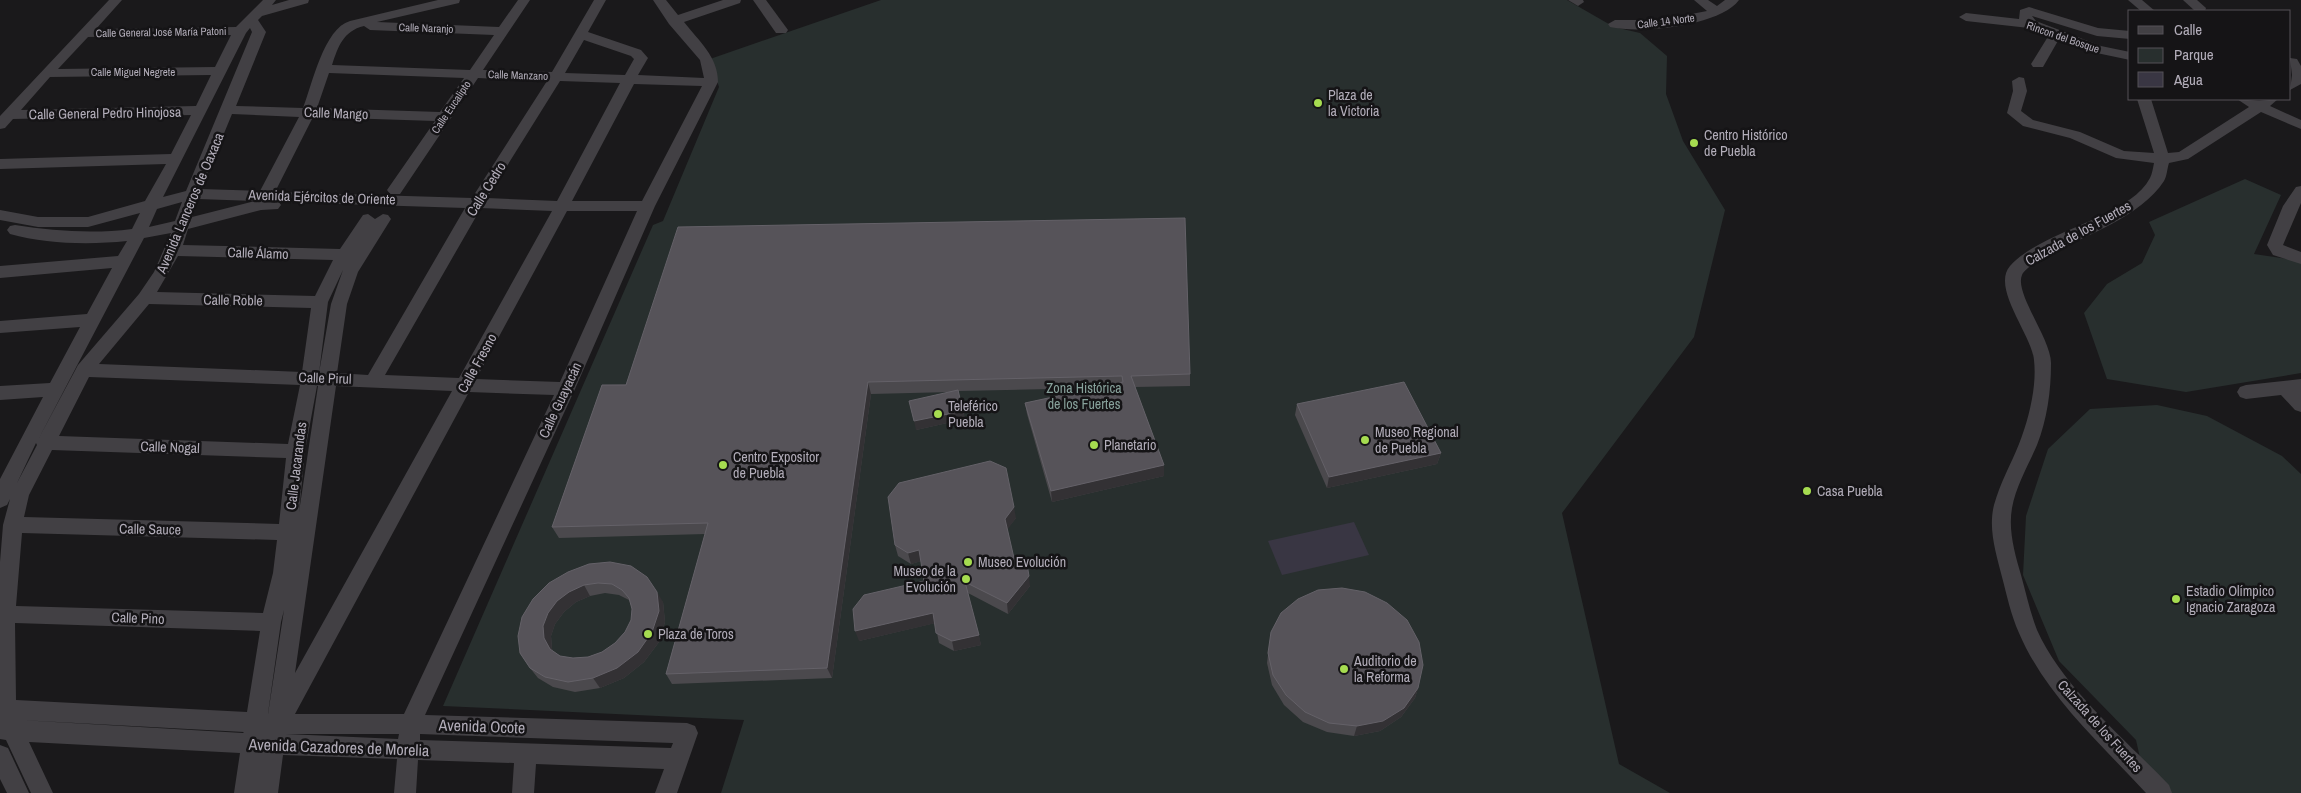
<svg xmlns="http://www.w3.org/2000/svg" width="2301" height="793" font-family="'Archivo Narrow',sans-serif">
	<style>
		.green { fill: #282f2e }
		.water { fill: #393643 }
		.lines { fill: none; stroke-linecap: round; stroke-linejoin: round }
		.minor { fill: #424044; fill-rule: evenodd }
		.wall { fill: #4b494d; fill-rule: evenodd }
		.shaded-wall { fill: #333134 }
		.building { fill: #565359; stroke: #646168; fill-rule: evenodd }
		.poi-dot { fill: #a6dc50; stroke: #151416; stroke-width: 2 }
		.labels { text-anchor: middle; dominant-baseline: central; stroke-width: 5; stroke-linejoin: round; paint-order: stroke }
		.far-street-label { font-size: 11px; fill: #b2adb9; stroke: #151416 }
		.poi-label { font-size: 14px; fill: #b2adb9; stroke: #151416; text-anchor: start }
		.street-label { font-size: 14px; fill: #b2adb9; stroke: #151416 }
		.park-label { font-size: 14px; fill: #87a19b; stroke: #151416 }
		.near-street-label { font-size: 16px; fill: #b2adb9; stroke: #151416 }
	</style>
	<rect width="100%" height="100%" fill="#1a191b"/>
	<!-- green -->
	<g class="green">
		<path d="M881 0H1567L1614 27 1640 33 1667 56 1666 94 1683 141 1725 210 1694 337 1562 513 1619 764 1670 793H721L744 720 443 706 653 225 663 221 719 87 710 59Z"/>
		<path d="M2245 179 2281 195 2254 254 2301 261V373L2186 392 2107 379 2084 313 2107 284 2142 263 2155 235 2149 222Z"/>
		<path d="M2157 405 2207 416 2282 456 2301 474V793H2148L2136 740 2059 661 2023 575 2026 516 2048 449 2090 409Z"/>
	</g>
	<!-- water -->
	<path class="water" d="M1354 522 1369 555 1282 575 1268 541Z"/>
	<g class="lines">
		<!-- minor -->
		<g class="minor">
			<path d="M109 0H122L96 29 236 27 263 0H276L272 5 289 0H309L308 3 262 16 258 20 266 32 236 106 303 108C312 85 324 28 350 21L438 0H460L459 3 377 22 499 27 518 0H530L483 70 552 72 594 0H606L588 32 641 50 648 58 638 75 704 78 700 60 669 24 653 0H666L678 15 723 0H741L740 3 684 22C699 41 718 57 718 82L655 206 575 389 425 715 687 723 695 726 698 733 677 793H655L664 769 536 764 534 793H512L514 763 418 760 416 793H394L397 759 283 755 278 793H234L240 753 29 742 53 793H31L6 740 0 739V562L3 525 10 499 7 505 0 508V479L43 397 0 400V386L50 383 80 327 0 333V321L87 314 112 268 0 278V266L118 256 127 241C89 245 46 244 10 234L7 230 10 226 15 225C54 231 93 234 132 229L140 213 88 227H38L0 220V210L38 217H88L145 201 166 164 0 169V159L171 154 191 115 13 119 5 128 0 129V116ZM364 26 370 30 494 35 470 70 332 65C338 47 343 31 364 26ZM250 28 252 32 186 191 163 197 246 33ZM231 35 215 67 58 69 88 37ZM584 40 631 56 634 59 625 75 565 73ZM329 73 464 78 440 112 317 108ZM211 75 196 106 21 110 50 77ZM478 78 547 81 472 198 275 192 313 117 435 121 387 190 390 194H400ZM560 81 620 83 557 201 487 198ZM634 84 702 86 642 201H572ZM232 114 299 117 260 191 201 189ZM198 199 255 201 192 217ZM182 202 175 221 149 227 157 209ZM279 202 465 208 368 375 337 373 347 304 358 272 391 219 388 215 383 214 375 219 368 214 363 215 340 249 183 245 188 229 261 210 278 209 281 205ZM481 208 552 211 459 378 385 375ZM567 211H637L560 382 476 379ZM171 233 154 272 139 294 78 365 39 438 144 238ZM178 256 333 260 315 296 157 292ZM343 270 331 304 319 373 328 302ZM149 304 311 308 302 372 99 364ZM89 377 300 385 288 444 59 436ZM317 386H318L299 512 305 451ZM336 386 452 391 295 673ZM469 392 554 395 404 714H295ZM36 443 37 445 17 483ZM52 450 286 458 279 524 24 517 29 495ZM22 533 277 540 273 573 263 613 16 606ZM284 610 268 714V713L281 622ZM15 623 260 631 247 712 16 700ZM20 720 244 732 243 733ZM286 734H399L398 739ZM420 734 673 743 671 748 420 740Z"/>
			<path d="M753 0H766L788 30 786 33H776Z"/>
			<path d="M1568 0H1583L1584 2 1578 6Z"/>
			<path d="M1694 0H1708L1717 6 1725 0H1739C1720 26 1641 34 1610 27L1608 24 1615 20H1660L1707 11Z"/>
			<path d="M2128 0H2142L2155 11H2141Z"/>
			<path d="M2183 0H2197L2206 8 2205 11H2195Z"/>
			<path d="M2029 7 2098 28 2130 31V39L2097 36 2032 16 2036 21 2101 46 2130 52V60L2092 52 2059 39 2043 67H2033L2031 64 2049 35 2029 28 1966 21 1959 17 1966 13 2019 19 2020 10Z"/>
			<path d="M2290 58 2297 59 2301 66V84L2290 90 2292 75Z"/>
			<path d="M2019 77 2024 78 2027 91 2021 111 2033 120 2080 132 2124 151 2154 153 2137 99H2151L2168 153 2179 152 2249 107 2237 99 2259 101 2278 99 2270 106 2301 120V129L2261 112 2188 159 2169 163C2167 169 2167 176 2164 181 2139 220 2074 239 2035 262 2031 266 2024 270 2022 275 2014 293 2052 340 2051 364 2051 391 2047 420 2037 445 2028 466 2016 486 2012 508 2008 531 2015 554 2021 575 2026 593 2030 612 2037 630 2063 688 2125 739 2169 785L2172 793H2146C2100 743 2046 696 2019 633 2011 615 2007 596 2002 577 1996 553 1988 529 1994 505 2000 483 2011 464 2019 444 2029 419 2037 386 2034 360 2032 335 1991 288 2010 266 2042 230 2129 218 2150 178 2152 174 2153 168 2154 163L2116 158 2070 138 2023 126 2007 113 2013 91 2012 81Z"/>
			<path d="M2301 186V203L2283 245 2301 252V264L2273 255 2267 245 2283 206 2296 187Z"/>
			<path d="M2301 379V412L2295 410 2281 395 2246 399 2240 397 2237 392 2240 387 2246 385Z"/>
			<path d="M0 745 8 748 29 793H7L0 779Z"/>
		</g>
	</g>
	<!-- wall -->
	<g class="wall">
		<path d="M1190 374V386L1135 387 1164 465V476L1052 502 1027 414 1025 403 1096 388 958 391 965 419 916 430 951 392 871 394 832 678 672 684 666 674 705 534 559 538 552 527 602 385Z"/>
		<path d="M1297 404 1441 453 1437 464 1327 488 1295 415Z"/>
		<path d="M1016 518 1007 529 1014 558 1030 586 1008 614 968 593 981 645 954 651 939 643 935 623 859 641 924 581 921 561 911 564 898 556 895 545Z"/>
		<path d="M589 564 663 602 665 622 659 642 644 662 624 678 600 688 575 692 553 687 538 678 530 668 520 653ZM605 593 619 595 629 600 630 602 632 609 631 620 625 632 615 643 602 652 588 657 573 658 560 656 553 651 552 649 551 636 555 624 564 612 576 602 590 596Z"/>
		<path d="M1271 632 1418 688 1415 698 1401 717 1380 731 1354 736 1327 732 1303 722 1284 705 1272 685 1267 663Z"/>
	</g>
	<!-- shaded-wall -->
	<g class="shaded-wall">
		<path d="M868 382 871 394 832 678 827 668Z"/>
		<path d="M963 411 965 419 916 430 914 421Z"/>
		<path d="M1441 453 1437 464 1327 488 1329 477Z"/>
		<path d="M1164 465V476L1052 502 1051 491Z"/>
		<path d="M1014 507 1016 518 1007 530 1005 519Z"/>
		<path d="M919 550 922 561 911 564 908 553Z"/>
		<path d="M1029 576 1030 586 1008 614 1007 603Z"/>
		<path d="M584 585 590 596 576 602 564 612 555 624 551 636 552 649 557 659 550 649 544 638 543 626 548 613 557 601 569 592Z"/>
		<path d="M657 592 663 602 665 622 659 642 644 662 624 678 600 688 593 678Z"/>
		<path d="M933 613 936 623 859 641 855 631Z"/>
		<path d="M979 635 981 645 954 651 952 641Z"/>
		<path d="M1418 688 1415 698 1401 717 1380 731 1354 736 1357 726Z"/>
	</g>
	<!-- building -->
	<g class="building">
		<path d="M1185 218 1190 374 1131 376 1164 465 1051 491 1025 403 1123 382 1122 376 868 382 827 668 666 674 708 523 552 527 602 385H626L678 227Z"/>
		<path d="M1404 382 1441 453 1329 477 1297 404Z"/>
		<path d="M958 390 963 411 914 421 909 401Z"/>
		<path d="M990 461 1006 468 1014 507 1005 519 1014 558 1027 564 1029 576 1007 603 965 582 979 635 952 641 936 633 933 613 855 631 853 609 864 595 924 581 919 550 908 553 895 545 888 497 899 483Z"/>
		<path d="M610 562 631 566 647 577 657 592 659 611 652 632 638 652 617 668 593 678 568 682 545 677 530 668 520 653 518 636 522 617 533 599 549 583 568 572 589 564ZM598 583 612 584 622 590 629 598 632 609 631 620 625 632 615 643 602 652 588 657 573 658 560 656 550 649 544 638 543 626 548 613 557 601 569 592 584 585Z"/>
		<path d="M1342 588 1365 592 1387 603 1407 620 1419 642 1423 665 1418 688 1404 708 1383 721 1357 726 1329 723 1305 712 1286 695 1273 675 1268 653 1271 632 1281 613 1298 599 1318 590Z"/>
	</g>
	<!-- markers -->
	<g class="poi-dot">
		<circle cx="1318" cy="103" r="5"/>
		<circle cx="1694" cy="143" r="5"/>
		<circle cx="938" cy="414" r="5"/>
		<circle cx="1365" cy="440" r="5"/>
		<circle cx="1094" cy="445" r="5"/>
		<circle cx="723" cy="465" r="5"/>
		<circle cx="1807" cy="491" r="5"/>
		<circle cx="968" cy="562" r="5"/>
		<circle cx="966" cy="579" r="5"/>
		<circle cx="2176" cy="599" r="5"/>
		<circle cx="648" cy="634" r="5"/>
		<circle cx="1344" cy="669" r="5"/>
	</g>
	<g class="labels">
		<!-- far-street labels -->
		<g class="far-street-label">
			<text transform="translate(1666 21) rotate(-7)">Calle 14 Norte</text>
			<text transform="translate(426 28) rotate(2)">Calle Naranjo</text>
			<text transform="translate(161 32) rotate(-1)">Calle General José María Patoni</text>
			<text transform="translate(2063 37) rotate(19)">Rincon del Bosque</text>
			<text x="133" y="72">Calle Miguel Negrete</text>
			<text transform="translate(518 75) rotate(2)">Calle Manzano</text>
			<text transform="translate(451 107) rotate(-56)">Calle Eucalipto</text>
		</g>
		<!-- poi labels -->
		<g class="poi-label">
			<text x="1328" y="95">Plaza de<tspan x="1328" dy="16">la Victoria</tspan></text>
			<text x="1704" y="135">Centro Histórico<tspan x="1704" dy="16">de Puebla</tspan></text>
			<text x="948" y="406">Teleférico<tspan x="948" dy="16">Puebla</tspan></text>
			<text x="1375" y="432">Museo Regional<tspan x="1375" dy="16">de Puebla</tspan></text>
			<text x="1104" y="445">Planetario</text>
			<text x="733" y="457">Centro Expositor<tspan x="733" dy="16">de Puebla</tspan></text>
			<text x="1817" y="491">Casa Puebla</text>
			<text x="978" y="562">Museo Evolución</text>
			<text x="956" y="571" text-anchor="end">Museo de la<tspan x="956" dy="16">Evolución</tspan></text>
			<text x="2186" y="591">Estadio Olímpico<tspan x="2186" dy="16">Ignacio Zaragoza</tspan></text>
			<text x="658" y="634">Plaza de Toros</text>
			<text x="1354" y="661">Auditorio de<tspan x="1354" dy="16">la Reforma</tspan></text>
		</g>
		<!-- street labels -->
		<g class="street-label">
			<text transform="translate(105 113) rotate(-1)">Calle General Pedro Hinojosa</text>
			<text transform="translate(336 113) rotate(2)">Calle Mango</text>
			<text transform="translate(486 189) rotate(-58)">Calle Cedro</text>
			<text transform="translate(322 197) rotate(2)">Avenida Ejércitos de Oriente</text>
			<text transform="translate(190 203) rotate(-67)">Avenida Lanceros de Oaxaca</text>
			<text transform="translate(2078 233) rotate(-29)">Calzada de los Fuertes</text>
			<text transform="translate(258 253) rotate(2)">Calle Álamo</text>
			<text transform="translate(233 300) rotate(1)">Calle Roble</text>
			<text transform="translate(477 363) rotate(-61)">Calle Fresno</text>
			<text transform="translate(325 378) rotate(2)">Calle Pirul</text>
			<text transform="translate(560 400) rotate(-65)">Calle Guayacán</text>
			<text transform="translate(170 447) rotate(2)">Calle Nogal</text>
			<text transform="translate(296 466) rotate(-83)">Calle Jacarandas</text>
			<text transform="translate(150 529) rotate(1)">Calle Sauce</text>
			<text transform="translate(138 618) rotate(2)">Calle Pino</text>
			<text transform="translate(2100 726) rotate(48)">Calzada de los Fuertes</text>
		</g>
		<!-- park labels -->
		<g class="park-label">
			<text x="1084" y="388">Zona Histórica<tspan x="1084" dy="16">de los Fuertes</tspan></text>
		</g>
		<!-- near-street labels -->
		<g class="near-street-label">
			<text transform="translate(482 726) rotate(2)">Avenida Ocote</text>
			<text transform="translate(339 747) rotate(2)">Avenida Cazadores de Morelia</text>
		</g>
	</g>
	<!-- legend -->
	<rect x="2128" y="10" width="162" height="90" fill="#151416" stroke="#545157"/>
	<rect x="2138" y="26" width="25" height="8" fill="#424044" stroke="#545157"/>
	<text x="2174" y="35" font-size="15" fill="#b2adb9">Calle</text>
	<rect x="2138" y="48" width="25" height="15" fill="#282f2e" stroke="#545157"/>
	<text x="2174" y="60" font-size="15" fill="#b2adb9">Parque</text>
	<rect x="2138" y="72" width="25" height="15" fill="#393643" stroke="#545157"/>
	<text x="2174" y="85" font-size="15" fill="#b2adb9">Agua</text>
</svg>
